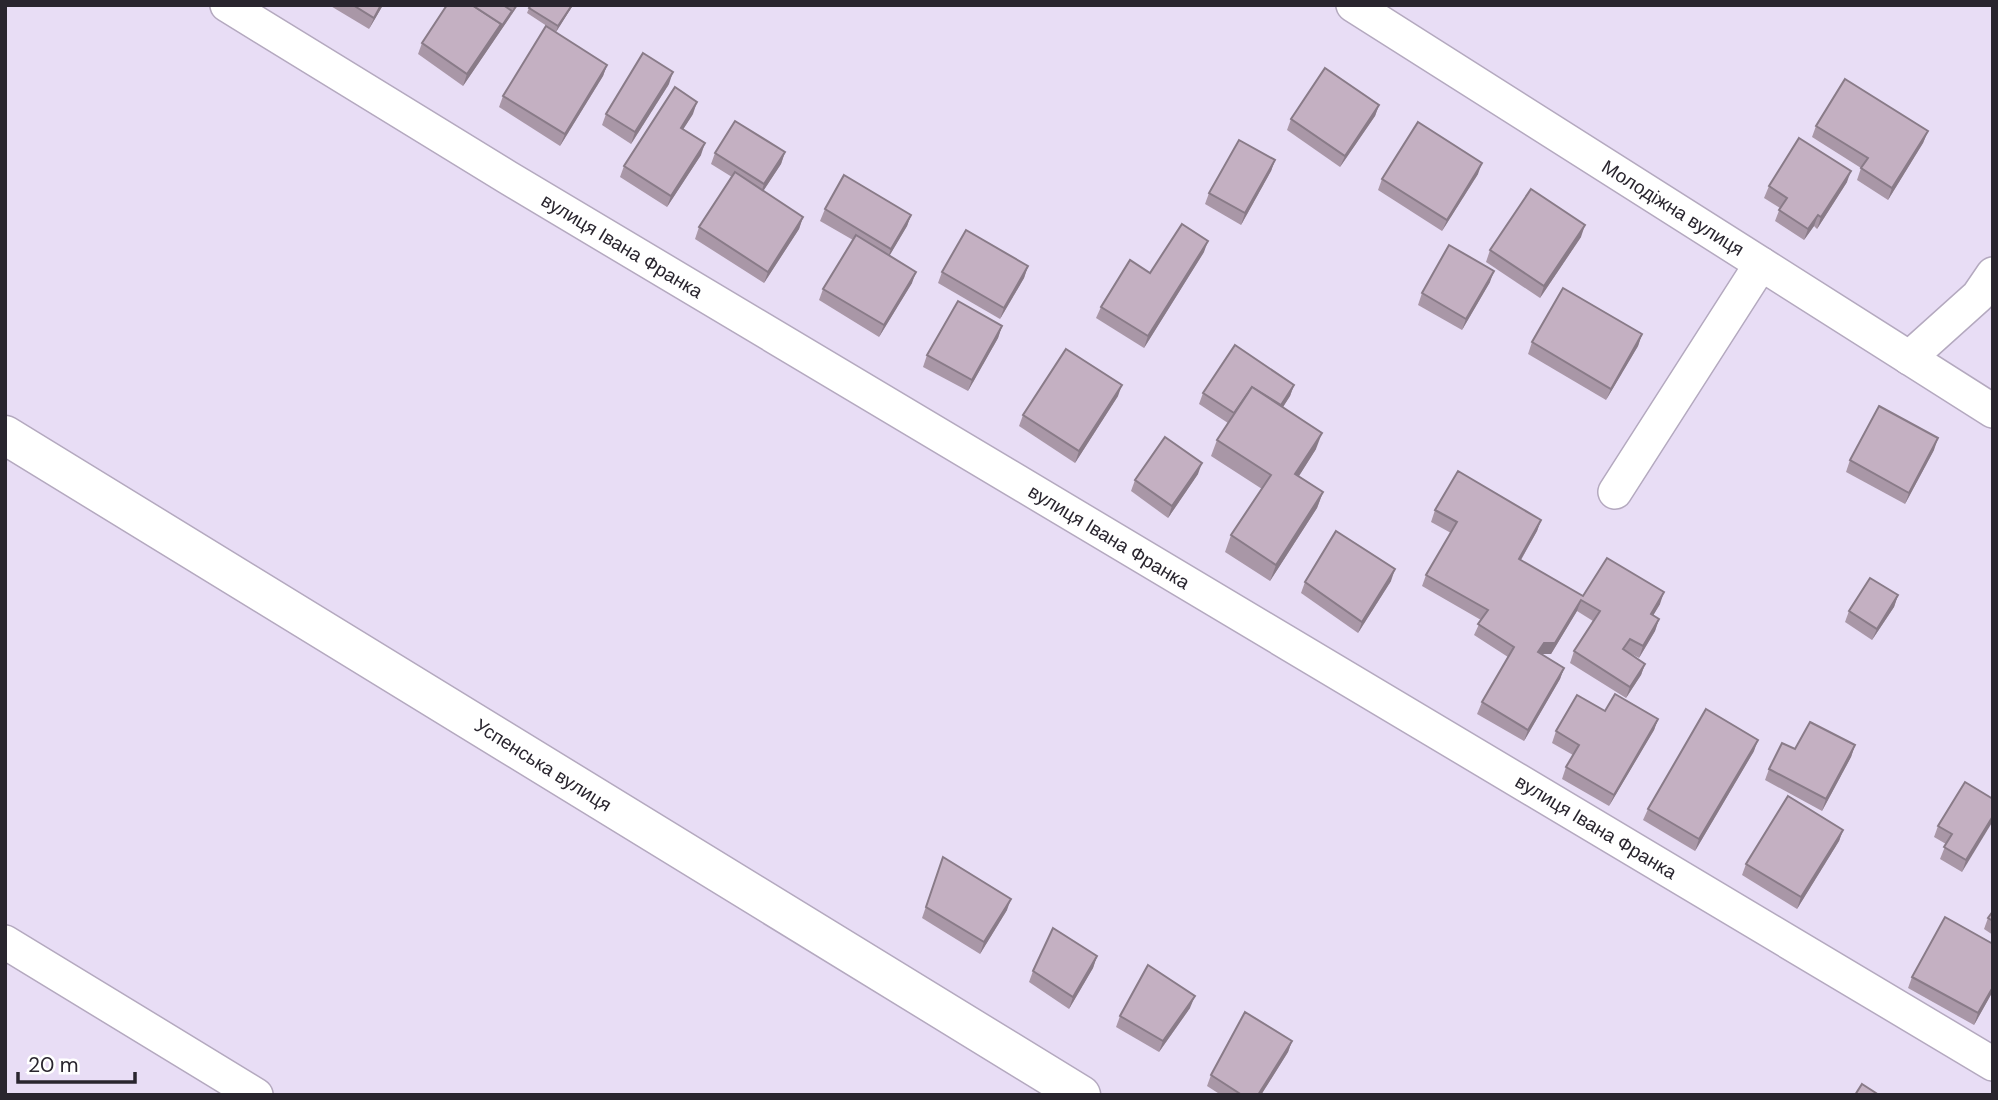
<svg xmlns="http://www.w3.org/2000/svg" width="1998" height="1100" font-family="'DM Sans',sans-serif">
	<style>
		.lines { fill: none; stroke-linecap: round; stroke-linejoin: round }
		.minor-casing { stroke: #b4a9bf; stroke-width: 36 }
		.tertiary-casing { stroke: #b4a9bf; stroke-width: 41 }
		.minor { stroke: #fff; stroke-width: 33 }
		.tertiary { stroke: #fff; stroke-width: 38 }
		.wall { fill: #a997a7 }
		.shaded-wall { fill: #897b88 }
		.building { fill: #c4b0c2; stroke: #897b88; stroke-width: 2 }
		.labels { text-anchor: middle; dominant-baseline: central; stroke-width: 6; stroke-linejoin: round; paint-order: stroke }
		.street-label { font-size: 19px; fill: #29252e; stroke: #fff }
	</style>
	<rect width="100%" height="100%" fill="#e8ddf5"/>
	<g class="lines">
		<!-- minor casing -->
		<g class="minor-casing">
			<g id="minor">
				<path d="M227 5 507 177 1993 1064"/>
				<path d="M1353 5 1993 411"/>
				<path d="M1909 358 1978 296 1993 274"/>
				<path d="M1615 492 1761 264"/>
				<path d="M5 942 256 1095"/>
			</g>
		</g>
		<!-- tertiary casing -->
		<g class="tertiary-casing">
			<path id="tertiary" d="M5 435 1081 1095"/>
		</g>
		<!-- minor -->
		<use href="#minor" class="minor"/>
		<!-- tertiary -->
		<use href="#tertiary" class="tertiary"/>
	</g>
	<!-- wall -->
	<g class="wall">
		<path d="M329 5H383L369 29Z"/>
		<path d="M447 5H518L463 86 418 54 422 43Z"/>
		<path d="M573 5 556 32 527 13 529 8Z"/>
		<path d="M607 65 603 76 560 146 499 107 503 96Z"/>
		<path d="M669 84 631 144 602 125 606 114Z"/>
		<path d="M1379 105 1375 116 1340 167 1287 130 1291 119Z"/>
		<path d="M693 114 683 129 701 155 667 207 620 177 624 166Z"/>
		<path d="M1816 126 1928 131 1923 143 1888 200 1857 180 1861 168 1812 137Z"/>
		<path d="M785 152 781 164 763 191 803 217 799 229 764 283 695 239 699 227 732 177 711 164 715 153Z"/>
		<path d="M1275 160 1271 171 1241 225 1205 204 1209 193Z"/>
		<path d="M1478 174 1442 231 1378 190 1382 179Z"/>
		<path d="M1847 182 1817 229 1814 226 1804 240 1775 221 1780 208 1764 198 1769 186Z"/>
		<path d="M825 209 911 215 907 226 889 256 912 283 879 337 819 300 823 289 853 240 820 221Z"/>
		<path d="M1581 237 1540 298 1486 262 1490 250Z"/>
		<path d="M1204 252 1144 348 1096 318 1101 307Z"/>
		<path d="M1028 266 1024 278 1000 319 938 283 942 272Z"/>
		<path d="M1490 282 1462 330 1418 305 1422 293Z"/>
		<path d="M1002 326 998 338 968 391 923 367 927 355Z"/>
		<path d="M1642 334 1638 346 1606 400 1528 354 1532 342Z"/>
		<path d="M1294 385 1290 396 1283 407 1316 449 1299 476 1323 492 1317 508 1270 581 1225 552 1231 535 1262 489 1211 456 1217 440 1228 423 1199 404 1203 393Z"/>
		<path d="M1118 396 1075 463 1019 426 1023 415Z"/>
		<path d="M1934 450 1905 504 1846 472 1850 460Z"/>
		<path d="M1198 474 1168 518 1131 491 1135 480Z"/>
		<path d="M1435 510 1541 520 1537 531 1521 560 1583 596 1660 604 1653 615 1659 619 1655 631 1639 658 1626 651 1645 664 1641 675 1626 698 1570 663 1574 651 1593 621 1577 611 1551 654H1541L1564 668 1560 679 1524 741 1477 714 1482 702 1508 657 1474 635 1481 620 1422 586 1426 575 1451 533 1431 522Z"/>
		<path d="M1391 581 1358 633 1301 593 1305 582Z"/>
		<path d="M1898 595 1894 607 1872 640 1845 622 1849 611Z"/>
		<path d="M1605 711 1658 719 1654 730 1609 806 1562 779 1566 767 1573 755 1552 743 1556 731Z"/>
		<path d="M1855 745 1851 757 1822 811 1765 780 1769 769 1795 749Z"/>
		<path d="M1754 751 1695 851 1643 820 1648 809Z"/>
		<path d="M1993 799 1962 872 1940 859 1946 844 1934 837 1938 826Z"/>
		<path d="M1843 830 1839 841 1797 909 1742 875 1746 864Z"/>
		<path d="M943 857 1007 910 980 954 922 918Z"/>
		<path d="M1993 911V935L1984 929 1988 918Z"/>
		<path d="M1097 956 1093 968 1069 1009 1029 982 1033 971Z"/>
		<path d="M1912 977 1993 991 1974 1025 1908 988Z"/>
		<path d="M1190 1008 1159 1052 1116 1027 1120 1016Z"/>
		<path d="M1292 1041 1288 1052 1261 1095H1221L1207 1086 1211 1075Z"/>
	</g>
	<!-- shaded-wall -->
	<g class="shaded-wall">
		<path d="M381 5H383L369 29 374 18Z"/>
		<path d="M515 5H518L510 17Z"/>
		<path d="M572 5H573L556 32 558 26Z"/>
		<path d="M512 11 510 17 463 86 467 74 501 24Z"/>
		<path d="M607 65 603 76 560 146 565 134Z"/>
		<path d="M673 72 669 84 631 144 635 132Z"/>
		<path d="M697 102 693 114 677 139 681 128Z"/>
		<path d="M1379 105 1375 116 1340 167 1345 156Z"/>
		<path d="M1928 131 1923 143 1888 200 1892 188Z"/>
		<path d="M705 143 701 155 667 207 671 196Z"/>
		<path d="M785 152 781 164 760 196 764 184Z"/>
		<path d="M1275 160 1271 171 1241 225 1245 213Z"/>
		<path d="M1482 163 1478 174 1442 231 1447 220Z"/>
		<path d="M1851 171 1847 182 1817 229 1821 217Z"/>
		<path d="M911 215 907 226 887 260 891 249Z"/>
		<path d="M1818 215 1814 226 1804 240 1808 229Z"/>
		<path d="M803 217 799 229 764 283 768 272Z"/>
		<path d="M1585 225 1581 237 1540 298 1544 286Z"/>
		<path d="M1208 241 1204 252 1144 348 1148 336Z"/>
		<path d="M1028 266 1024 278 1000 319 1004 308Z"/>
		<path d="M1494 271 1490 282 1462 330 1466 319Z"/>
		<path d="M916 272 912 283 879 337 884 325Z"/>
		<path d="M1002 326 998 338 968 391 972 380Z"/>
		<path d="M1642 334 1638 346 1606 400 1611 389Z"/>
		<path d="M1122 385 1118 396 1075 463 1079 451Z"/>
		<path d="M1294 385 1290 396 1274 421 1278 409Z"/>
		<path d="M1322 433 1316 449 1290 490 1295 474Z"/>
		<path d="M1938 438 1934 450 1905 504 1909 493Z"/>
		<path d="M1202 463 1198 474 1168 518 1172 506Z"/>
		<path d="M1323 492 1317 508 1270 581 1276 565Z"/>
		<path d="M1541 520 1537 531 1515 570 1519 559Z"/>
		<path d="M1395 569 1391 581 1358 633 1362 622Z"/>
		<path d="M1664 592 1660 604 1647 626 1651 614Z"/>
		<path d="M1898 595 1894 607 1872 640 1877 629Z"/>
		<path d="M1581 600 1577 611 1551 654H1539L1538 652 1544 643Z"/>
		<path d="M1659 619 1655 631 1639 658 1643 646Z"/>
		<path d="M1645 664 1641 675 1626 698 1630 687Z"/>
		<path d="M1564 668 1560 679 1524 741 1528 730Z"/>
		<path d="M1658 719 1654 730 1609 806 1614 795Z"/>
		<path d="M1758 740 1754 751 1695 851 1699 839Z"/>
		<path d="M1855 745 1851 757 1822 811 1826 799Z"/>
		<path d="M1993 816V821L1962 872 1966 860Z"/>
		<path d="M1843 830 1839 841 1797 909 1801 897Z"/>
		<path d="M1011 899 1007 910 980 954 984 942Z"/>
		<path d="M1097 956 1093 968 1069 1009 1073 997Z"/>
		<path d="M1993 987V991L1974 1025 1978 1013Z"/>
		<path d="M1195 996 1190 1008 1159 1052 1163 1041Z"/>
		<path d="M1292 1041 1288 1052 1261 1095H1258Z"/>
	</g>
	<!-- building -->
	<g class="building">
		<path d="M353 5H381L374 18Z"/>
		<path d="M447 5H472L501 24 467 74 422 43Z"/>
		<path d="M472 5H503L512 11 499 30 501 24Z"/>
		<path d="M531 5H572L558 26 529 8Z"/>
		<path d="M546 26 607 65 565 134 503 96Z"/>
		<path d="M643 53 673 72 635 132 606 114Z"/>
		<path d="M1325 68 1379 105 1345 156 1291 119Z"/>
		<path d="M1845 79 1928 131 1892 188 1861 168 1868 158 1816 126Z"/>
		<path d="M675 87 697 102 681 128 705 143 671 196 624 166Z"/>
		<path d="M735 121 785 152 764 184 715 153Z"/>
		<path d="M1418 122 1482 163 1447 220 1382 179Z"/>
		<path d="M1799 138 1851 171 1821 217 1818 215 1808 229 1779 210 1787 198 1769 186Z"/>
		<path d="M1239 140 1275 160 1245 213 1209 193Z"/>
		<path d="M735 172 803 217 768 272 699 227Z"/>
		<path d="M844 175 911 215 891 249 825 209Z"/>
		<path d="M1531 189 1585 225 1544 286 1490 250Z"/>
		<path d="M1182 224 1208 241 1148 336 1101 307 1130 260 1150 273Z"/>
		<path d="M966 230 1028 266 1004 308 942 272Z"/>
		<path d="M856 235 916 272 884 325 823 289Z"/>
		<path d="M1449 245 1494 271 1466 319 1422 293Z"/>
		<path d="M1563 288 1642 334 1611 389 1532 342Z"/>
		<path d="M958 301 1002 326 972 380 927 355Z"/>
		<path d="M1235 345 1294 385 1281 405 1252 387 1234 413 1203 393Z"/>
		<path d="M1066 349 1122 385 1079 451 1023 415Z"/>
		<path d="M1252 387 1322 433 1295 474 1323 492 1276 565 1231 535 1271 475 1217 440Z"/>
		<path d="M1879 406 1938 438 1909 493 1850 460Z"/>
		<path d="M1165 437 1202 463 1172 506 1135 480Z"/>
		<path d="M1458 471 1541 520 1519 559 1583 596 1607 558 1664 592 1651 614 1659 619 1643 646 1630 639 1623 649 1645 664 1630 687 1574 651 1600 611 1581 600 1555 643H1544L1538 652 1564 668 1528 730 1482 702 1514 647 1478 624 1488 610 1426 575 1457 522 1435 510Z"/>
		<path d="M1336 531 1395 569 1362 622 1305 582Z"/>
		<path d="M1870 578 1898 595 1877 629 1849 611Z"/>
		<path d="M1615 694 1658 719 1614 795 1566 767 1579 745 1556 731 1577 695 1605 711Z"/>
		<path d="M1706 709 1758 740 1699 839 1648 809Z"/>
		<path d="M1810 722 1855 745 1826 799 1769 769 1782 743 1795 749Z"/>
		<path d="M1965 782 1993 799V816L1966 860 1944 847 1952 834 1938 826Z"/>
		<path d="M1788 796 1843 830 1801 897 1746 864Z"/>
		<path d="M943 857 1011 899 984 942 926 907Z"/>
		<path d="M1993 911V921L1988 918Z"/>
		<path d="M1945 917 1993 944V987L1978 1013 1912 977Z"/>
		<path d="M1053 928 1097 956 1073 997 1033 971Z"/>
		<path d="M1148 965 1195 996 1163 1041 1120 1016Z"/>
		<path d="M1245 1012 1292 1041 1258 1095H1242L1211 1075Z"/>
		<path d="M1862 1084 1879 1095H1855Z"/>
	</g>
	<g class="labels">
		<!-- street labels -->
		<g class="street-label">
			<text transform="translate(1673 208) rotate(32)">Молодіжна вулиця</text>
			<text transform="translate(622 246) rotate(31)">вулиця Івана Франка</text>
			<text transform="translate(1109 537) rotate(31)">вулиця Івана Франка</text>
			<text transform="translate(543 765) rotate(32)">Успенська вулиця</text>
			<text transform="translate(1596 827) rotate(31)">вулиця Івана Франка</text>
		</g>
	</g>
	<!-- border -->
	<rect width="1998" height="1100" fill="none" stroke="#29252e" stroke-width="14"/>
	<!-- scale -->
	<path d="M18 1072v10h117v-10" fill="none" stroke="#29252e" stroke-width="3.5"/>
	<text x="28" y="1072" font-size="21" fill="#29252e" stroke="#ffffff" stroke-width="5" paint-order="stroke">20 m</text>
</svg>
